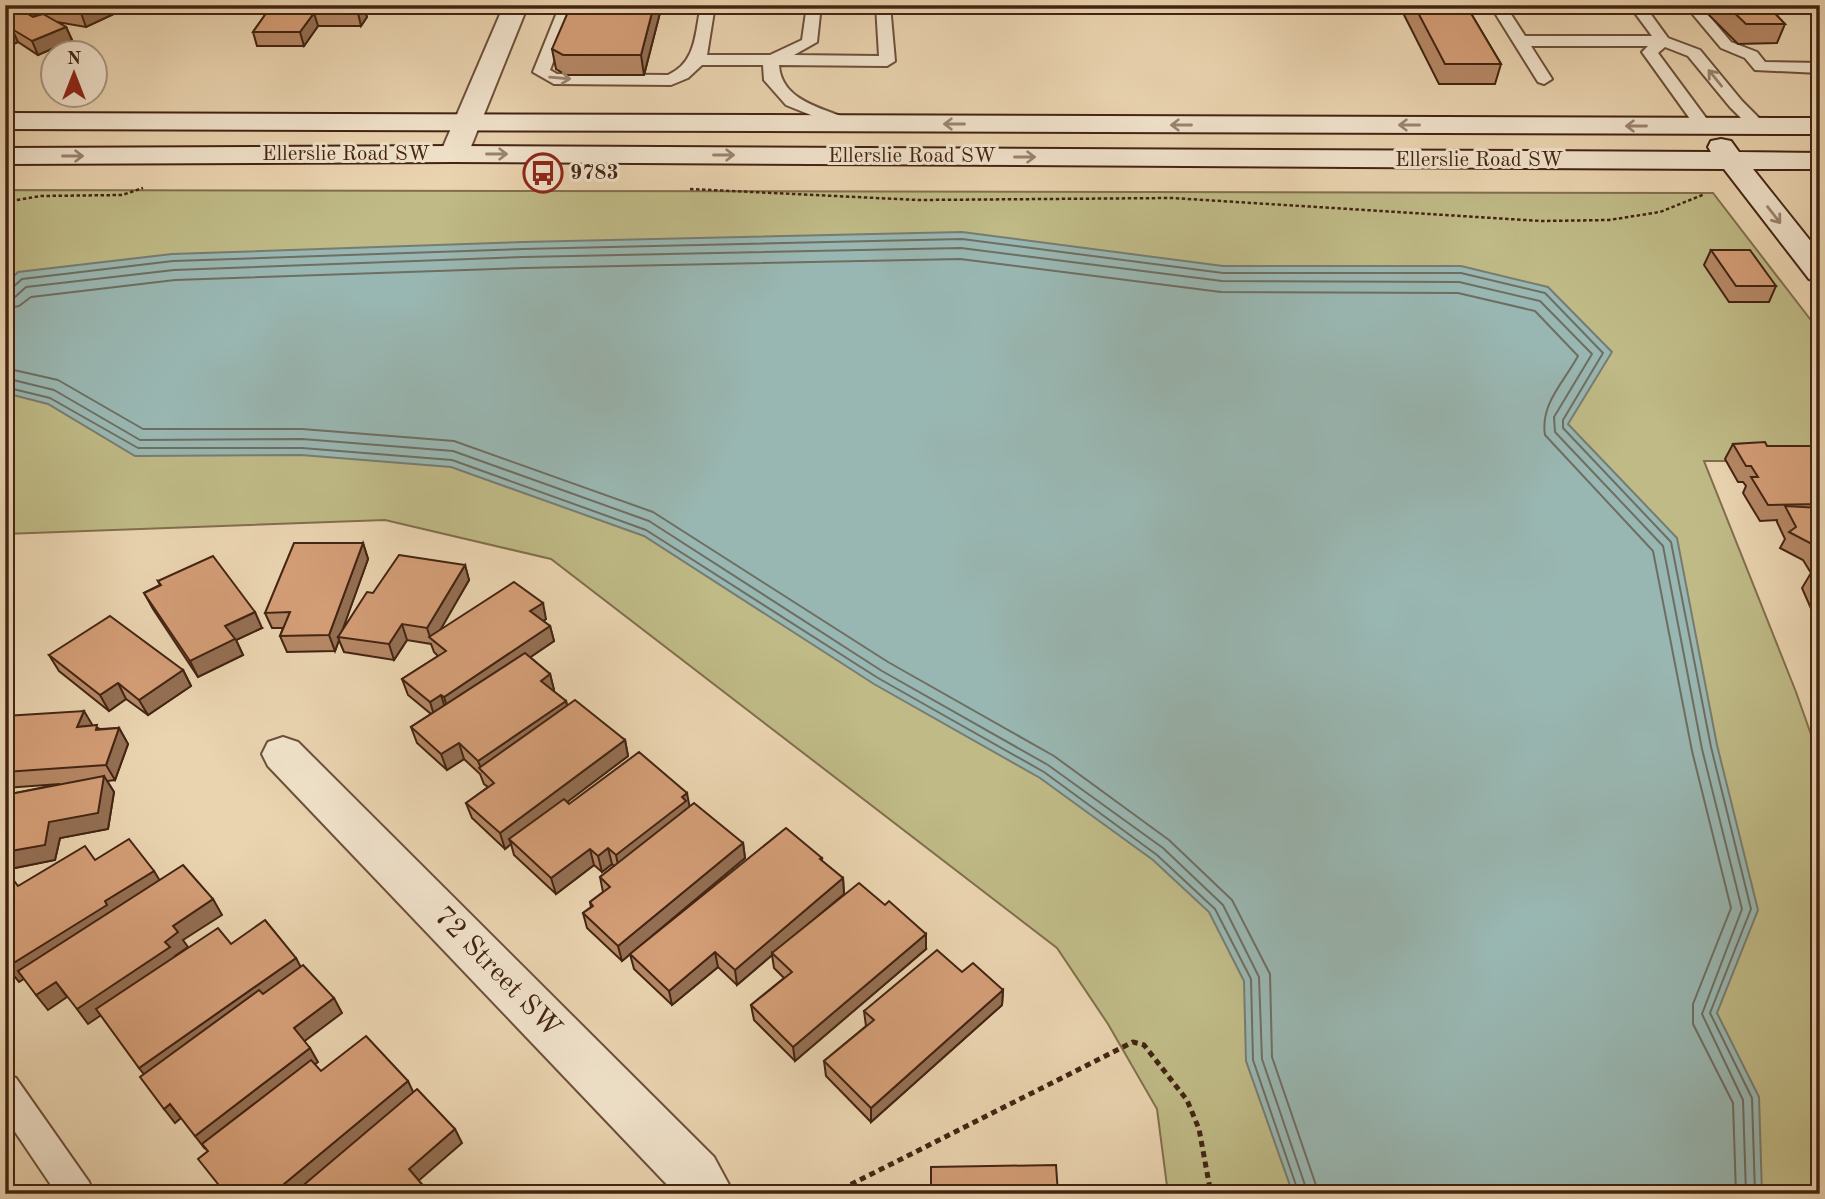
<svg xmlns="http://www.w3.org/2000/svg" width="1825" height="1199" font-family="'Old Standard TT',serif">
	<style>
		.green { fill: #bfba86; stroke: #816f4c; stroke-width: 2 }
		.water { fill: #99b7b2; stroke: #777c72; stroke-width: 2 }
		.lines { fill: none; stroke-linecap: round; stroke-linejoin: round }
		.shore { stroke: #6e6e62; stroke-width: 2 }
		.lane-casing { stroke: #6d503a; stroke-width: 4 }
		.street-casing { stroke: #6d503a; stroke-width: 4 }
		.secondary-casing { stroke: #432412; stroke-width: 4 }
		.path-far1 { stroke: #432412; stroke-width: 2.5; stroke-dasharray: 3.5 2.5; stroke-linecap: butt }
		.path { stroke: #432412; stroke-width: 5; stroke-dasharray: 6 4.5; stroke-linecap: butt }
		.lane { fill: #f1e3cc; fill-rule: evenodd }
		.street { fill: #f1e3cc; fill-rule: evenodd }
		.secondary { fill: #f1e3cc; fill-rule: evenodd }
		.wall { fill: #b68866; stroke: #432412; stroke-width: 2 }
		.shaded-wall { fill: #946f53; stroke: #432412; stroke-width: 2 }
		.building { fill: #d49e77; stroke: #432412; stroke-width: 2 }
		.oneway { stroke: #9a846f }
		.labels { text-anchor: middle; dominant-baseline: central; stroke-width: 6; stroke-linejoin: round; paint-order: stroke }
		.far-street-label { font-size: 21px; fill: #432412; stroke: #f1e3cc }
		.far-poi-label { font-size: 21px; font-weight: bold; fill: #432412; stroke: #f1e3cc; text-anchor: start }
		.near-street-label { font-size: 28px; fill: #432412; stroke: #f1e3cc }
	</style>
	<rect width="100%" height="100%" fill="#ead4b0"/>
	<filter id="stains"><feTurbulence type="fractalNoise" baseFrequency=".00286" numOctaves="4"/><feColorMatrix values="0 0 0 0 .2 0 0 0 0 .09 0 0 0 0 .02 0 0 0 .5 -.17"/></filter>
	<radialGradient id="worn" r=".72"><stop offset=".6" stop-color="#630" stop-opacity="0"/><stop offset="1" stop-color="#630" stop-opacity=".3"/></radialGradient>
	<!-- green -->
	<path class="green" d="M5 190 1713 193 1820 332V461H1704L1796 692 1820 760V1194H1168L1157 1109 1108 1024 1057 948 551 559 385 520 5 534Z"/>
	<!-- water -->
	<path class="water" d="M962 232 1223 266H1461L1548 287 1612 352 1568 424 1677 538 1717 745 1758 910 1717 1013 1759 1097 1762 1194H1293L1246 1061 1244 981 1209 912 1153 860 1040 778 874 684 644 536 451 467 301 455 135 456 48 404 5 393V285L18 272 172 254 523 242Z"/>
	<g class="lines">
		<!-- shore -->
		<g class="shore">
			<path d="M5 289 12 288 22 279 173 261 523 249 962 239 1223 273H1461L1545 293 1603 353 1563 420V428L1671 542 1711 747 1751 909 1710 1013 1752 1098 1755 1194"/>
			<path d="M5 298 15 297 26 287 174 270 523 257 961 248 1222 281 1459 282 1540 301 1592 354 1554 417 1555 432 1663 546 1702 749 1742 909 1702 1014 1743 1100 1746 1194"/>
			<path d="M5 309 19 306 31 297 175 280 524 268 960 259 1221 292 1458 293 1535 311 1578 356C1564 382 1540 404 1545 435L1653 551 1692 751 1731 908 1693 1004V1024L1733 1103 1736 1194"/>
			<path d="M5 368 58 380 143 429H302L454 441 653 512 888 662 1054 756 1169 840 1232 900 1270 974 1272 1057 1319 1194"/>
			<path d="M5 378 54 390 140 440 302 439 453 451 649 521 882 671 1048 765 1163 848 1223 905 1259 977 1262 1059 1308 1194"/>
			<path d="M5 387 50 398 138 448H302L452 460 646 530 878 678 1044 772 1157 855 1215 909 1251 979 1253 1060 1299 1194"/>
		</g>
		<!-- lane casing -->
		<g class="lane-casing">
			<g id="lane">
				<path d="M560 5H574L550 70 557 74 668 75C697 62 695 32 701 5H715L707 55H770L802 40 807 5H821L817 42 794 55 879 56 876 5H890L895 61 887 66 779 65C781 100 821 108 849 119L851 123 849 127 843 128 786 105 764 80 763 65H702L688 78 671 85 554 84 533 72Z"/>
				<path d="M1490 5H1505L1525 36H1652L1629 5H1644L1668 38 1700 50 1742 101 1767 126 1765 130H1753L1730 107 1688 56 1665 47 1658 53 1712 126 1710 130H1698L1642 52 1648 46H1531L1552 79 1544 84 1538 82Z"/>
				<path d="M1685 5H1700L1731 42 1757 52 1765 62 1820 63V73L1755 70 1745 58 1721 48Z"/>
				<path d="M5 1074 16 1078 89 1182 94 1194H57L5 1117Z"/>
			</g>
		</g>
		<!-- street casing -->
		<g class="street-casing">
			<g id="street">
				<path d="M504 5H528L468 154 464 160 454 162 444 160 440 154Z"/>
				<path d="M283 737 298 742 714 1157 734 1194H676L268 766 262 754 268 742Z"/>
			</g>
		</g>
		<!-- secondary casing -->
		<g class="secondary-casing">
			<g id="secondary">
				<path d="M5 113 1820 118V134L5 129Z"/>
				<path d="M1721 139 1731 141 1739 152 1820 153V169H1753L1820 253V282L1809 279 1724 169 454 162 5 164V148L454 146 1711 152 1708 147 1711 141Z"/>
			</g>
		</g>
		<!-- path-far1 -->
		<g class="path-far1">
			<path d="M690 189 918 200 1173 198 1541 221 1609 220 1660 212 1705 194"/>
			<path d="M5 202 41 196 122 195 143 188"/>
		</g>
		<!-- path -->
		<path class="path" d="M832 1194 1133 1042 1144 1045 1187 1100 1199 1129 1211 1194"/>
		<!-- lane -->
		<use href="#lane" class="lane"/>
		<!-- street -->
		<use href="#street" class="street"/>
		<!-- secondary -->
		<use href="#secondary" class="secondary"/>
	</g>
	<!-- wall -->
	<g class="wall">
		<path d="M30 5H119V6L116 8 118 12 86 27 57 22 66 27 72 40 38 55 18 42 11 45 5 41V17L35 16Z"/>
		<path d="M272 5 365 12 367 17 361 26H318L304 46H257L253 32Z"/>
		<path d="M662 5 644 75H566L556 69 552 49Z"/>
		<path d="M1399 5H1466L1501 64 1495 84H1439Z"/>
		<path d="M1706 5H1767L1785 24 1777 43 1738 44 1709 15 1711 11Z"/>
		<path d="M1711 250 1776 286 1769 302H1729L1704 265Z"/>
		<path d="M1733 444 1767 446H1820V629L1802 588 1811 573 1803 560 1780 548 1785 539 1777 522V520L1760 521 1743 493 1746 486 1743 482H1738L1725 459Z"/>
		<path d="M363 543 368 559 343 628 373 593 465 565 469 580 440 629 546 619 543 621 550 626 554 641 530 657 550 674 554 690 553 691 566 701 567 706 625 740 628 756 567 802 569 804 689 806 743 843 745 858 622 961 587 928 583 913 591 907 590 902 603 892 600 877 614 866 612 864 602 872 594 865 556 894 514 855 511 844 505 849 472 818 466 803 488 787 484 784 480 774 464 759 447 770 417 743 411 727 431 714 408 695 402 679 438 656 434 652 431 644 407 640 394 660 344 652 339 640 335 651 287 652 280 636 283 628H272L265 613Z"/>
		<path d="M158 581 262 628 236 640 243 655 198 677 153 609 144 593 160 585Z"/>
		<path d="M49 655 183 670 191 686 148 715 126 699 109 711 59 671Z"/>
		<path d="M5 716 93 726 100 729 119 728 128 744 115 780 107 781 114 792 108 829 60 838 55 860 5 870V795L60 784 5 788Z"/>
		<path d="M822 858V861L843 878 844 894 822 913 926 949 795 1061 754 1020 751 1005 784 978 774 968 772 955 737 985 718 967 672 1005 634 969 630 954Z"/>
		<path d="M962 972 1003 990 1002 1005 871 1122 826 1076 824 1061 866 1026 864 1011Z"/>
	</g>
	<!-- shaded-wall -->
	<g class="shaded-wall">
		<path d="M98 5H119V6L116 8 118 12 86 27 81 13Z"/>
		<path d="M359 5H369L365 12 367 17 361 26 358 13Z"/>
		<path d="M654 5H662L644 75 641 55Z"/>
		<path d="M314 13 318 26 304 46 300 32Z"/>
		<path d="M66 27 72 40 38 55 32 41Z"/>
		<path d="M12 29 18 42 11 45 5 31Z"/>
		<path d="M363 543 368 559 340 637H338L339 640 335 651 329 635Z"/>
		<path d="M465 565 469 580 434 641 430 637 427 628Z"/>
		<path d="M543 603 546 619 534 627 530 611Z"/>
		<path d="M255 612 262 628 236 640 243 655 198 677 190 661 225 626Z"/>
		<path d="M402 624 407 640 394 660 389 644Z"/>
		<path d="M550 626 554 641 449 713 444 697Z"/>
		<path d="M183 670 191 686 148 715 139 700Z"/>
		<path d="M550 674 554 690 545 696 541 681Z"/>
		<path d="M118 683 126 699 109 711 100 695Z"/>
		<path d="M441 695 446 711 435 718 430 702Z"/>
		<path d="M566 701 570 717 482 771 478 761Z"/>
		<path d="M84 711 93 726 77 727Z"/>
		<path d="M119 728 128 744 115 780 106 765Z"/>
		<path d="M625 740 628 756 513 843 509 839 511 844 505 849 500 833Z"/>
		<path d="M459 743 464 759 447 770 441 754Z"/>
		<path d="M104 776 114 792 108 829 60 838 55 860 5 870V852Z"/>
		<path d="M687 793 690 809 619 870 616 855Z"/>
		<path d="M743 843 745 858 622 961 618 946Z"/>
		<path d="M608 848 612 864 602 872 598 856Z"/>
		<path d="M590 849 594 865 556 894 551 878Z"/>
		<path d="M154 871 163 886 118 920 19 982 7 967 105 901Z"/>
		<path d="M843 878 844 894 773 954 772 953V955L737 985 735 970Z"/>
		<path d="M213 899 222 915 183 940 188 947 175 956 180 962 88 1024 77 1009 165 942 173 926Z"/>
		<path d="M926 934V949L795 1061 793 1047Z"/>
		<path d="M715 952 718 967 672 1005 669 991Z"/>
		<path d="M296 958 304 973 150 1082 139 1068Z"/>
		<path d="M56 982 67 997 48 1010 36 995Z"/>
		<path d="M1003 990 1002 1005 871 1122V1108Z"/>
		<path d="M334 998 342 1013 302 1043 294 1028Z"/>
		<path d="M310 1048 318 1062 206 1149 202 1144 205 1149 195 1136Z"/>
		<path d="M408 1081 415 1096 297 1194H272Z"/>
		<path d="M170 1104 181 1118 175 1123 164 1109Z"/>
		<path d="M455 1129 462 1143 416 1183 409 1169Z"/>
		<path d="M426 1189 429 1194H420Z"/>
	</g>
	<!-- building -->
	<g class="building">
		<path d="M35 5H98L81 13Z"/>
		<path d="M272 5H362L358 13H314L300 32H253Z"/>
		<path d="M571 5H654L641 55H563L552 49Z"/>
		<path d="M1414 5H1466L1501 64H1445Z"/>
		<path d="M1726 5H1767L1785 24H1746Z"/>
		<path d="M23 11 33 17 43 14 66 27 32 41 12 29 5 31V17Z"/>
		<path d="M1711 250H1750L1776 286H1736Z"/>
		<path d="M1765 442 1767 446H1820V504L1768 505 1751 477H1758L1751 466H1746L1733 444Z"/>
		<path d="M1785 506 1820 508V556L1812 544 1789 532 1796 527Z"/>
		<path d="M294 543H363L329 635 280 636 290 612 265 613Z"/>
		<path d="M399 555 465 565 427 628 402 624 389 644 338 637 367 592 373 593Z"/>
		<path d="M213 556 255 612 225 626 235 639 190 661 144 593 161 585 158 581Z"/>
		<path d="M1811 572 1820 573V591Z"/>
		<path d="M514 582 543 603 530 611 550 626 444 697 441 695 430 702 402 679 446 651 429 637Z"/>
		<path d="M110 616 183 670 139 700 118 683 100 695 49 655Z"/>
		<path d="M525 653 550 674 541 681 566 701 478 761 459 743 441 754 411 727Z"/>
		<path d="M575 700 625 740 500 833 466 803 494 783 479 768Z"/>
		<path d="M84 711 77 727 97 725 96 730 119 728 106 765 5 772V716Z"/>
		<path d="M639 752 687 793 682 797 686 801 616 855 608 848 598 856 590 849 551 878 509 839 564 799 569 804Z"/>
		<path d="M104 776 98 813 49 822 45 845 5 852V795Z"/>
		<path d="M694 803 743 843 618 946 583 913 593 906 590 902 610 887 600 877Z"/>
		<path d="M786 828 822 858 820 859 843 878 735 970 715 952 669 991 630 954Z"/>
		<path d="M129 839 154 871 105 901 107 905 7 967 5 963V888L15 882 18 886 85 846 95 860Z"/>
		<path d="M183 865 213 899 173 926 178 932 165 942 170 947 77 1009 56 982 36 995 18 971Z"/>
		<path d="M859 883 885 905 889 901 926 934 793 1047 751 1005 792 972 772 953Z"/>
		<path d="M265 920 296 958 139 1068 96 1009 218 928 231 944Z"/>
		<path d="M937 950 962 972 973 963 1003 990 871 1108 824 1061 874 1020 864 1011Z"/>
		<path d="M303 965 334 998 294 1028 310 1048 195 1136 170 1104 164 1109 140 1077 259 990 263 994Z"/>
		<path d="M366 1036 408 1081 272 1194H226L198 1159 208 1151 202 1144 311 1060 321 1071Z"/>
		<path d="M417 1089 455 1129 409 1169 426 1189 420 1194H293Z"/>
		<path d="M1056 1165 1058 1194H885V1193H931V1167Z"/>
	</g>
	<!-- one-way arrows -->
	<defs><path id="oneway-shaft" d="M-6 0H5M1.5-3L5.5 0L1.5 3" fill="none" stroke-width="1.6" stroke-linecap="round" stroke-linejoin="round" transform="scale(1.75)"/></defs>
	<g class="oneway">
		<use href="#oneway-shaft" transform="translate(560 78) rotate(5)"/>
		<use href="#oneway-shaft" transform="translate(1715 78) rotate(-129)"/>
		<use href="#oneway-shaft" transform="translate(954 124) rotate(-180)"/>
		<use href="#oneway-shaft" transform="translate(1181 125) rotate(-180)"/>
		<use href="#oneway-shaft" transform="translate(1409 125) rotate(-180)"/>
		<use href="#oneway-shaft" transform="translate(1636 126) rotate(-180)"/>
		<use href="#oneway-shaft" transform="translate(497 154)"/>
		<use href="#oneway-shaft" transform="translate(724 155)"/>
		<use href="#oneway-shaft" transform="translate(73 156)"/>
		<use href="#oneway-shaft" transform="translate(1025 157)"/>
		<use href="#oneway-shaft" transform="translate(1774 215) rotate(52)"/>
	</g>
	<!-- icons -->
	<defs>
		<g id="bus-ring" transform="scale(2.0125)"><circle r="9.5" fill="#f1e3cc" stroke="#8f2418" stroke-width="1.5"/><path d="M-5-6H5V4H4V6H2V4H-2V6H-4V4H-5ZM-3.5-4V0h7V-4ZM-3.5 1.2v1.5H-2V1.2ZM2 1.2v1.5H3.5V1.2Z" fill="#8f2418"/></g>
	</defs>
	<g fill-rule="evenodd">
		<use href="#bus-ring" x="543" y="173"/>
	</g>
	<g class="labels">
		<!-- far-street labels -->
		<g class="far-street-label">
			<text x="346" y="154">Ellerslie Road SW</text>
			<text x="912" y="156">Ellerslie Road SW</text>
			<text x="1479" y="160">Ellerslie Road SW</text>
		</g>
		<!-- far-poi labels -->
		<g class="far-poi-label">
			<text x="570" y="173">9783</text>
		</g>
		<!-- near-street labels -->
		<g class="near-street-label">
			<text transform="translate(497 973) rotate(46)">72 Street SW</text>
		</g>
	</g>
	<!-- margin -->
	<rect width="1825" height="1199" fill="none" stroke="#ead4b0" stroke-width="28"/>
	<rect x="7" y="7" width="1811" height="1185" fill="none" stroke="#432412" stroke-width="3.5"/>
	<rect x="14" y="14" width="1797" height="1171" fill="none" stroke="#432412" stroke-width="2"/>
	<!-- north arrow -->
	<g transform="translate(74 74)"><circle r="33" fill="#f1e3cc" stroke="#ab9782" stroke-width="2"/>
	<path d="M0-5L12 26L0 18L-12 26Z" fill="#8f2418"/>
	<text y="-10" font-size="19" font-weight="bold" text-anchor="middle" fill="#432412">N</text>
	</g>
	<rect width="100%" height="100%" filter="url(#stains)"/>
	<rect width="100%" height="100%" fill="url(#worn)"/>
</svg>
